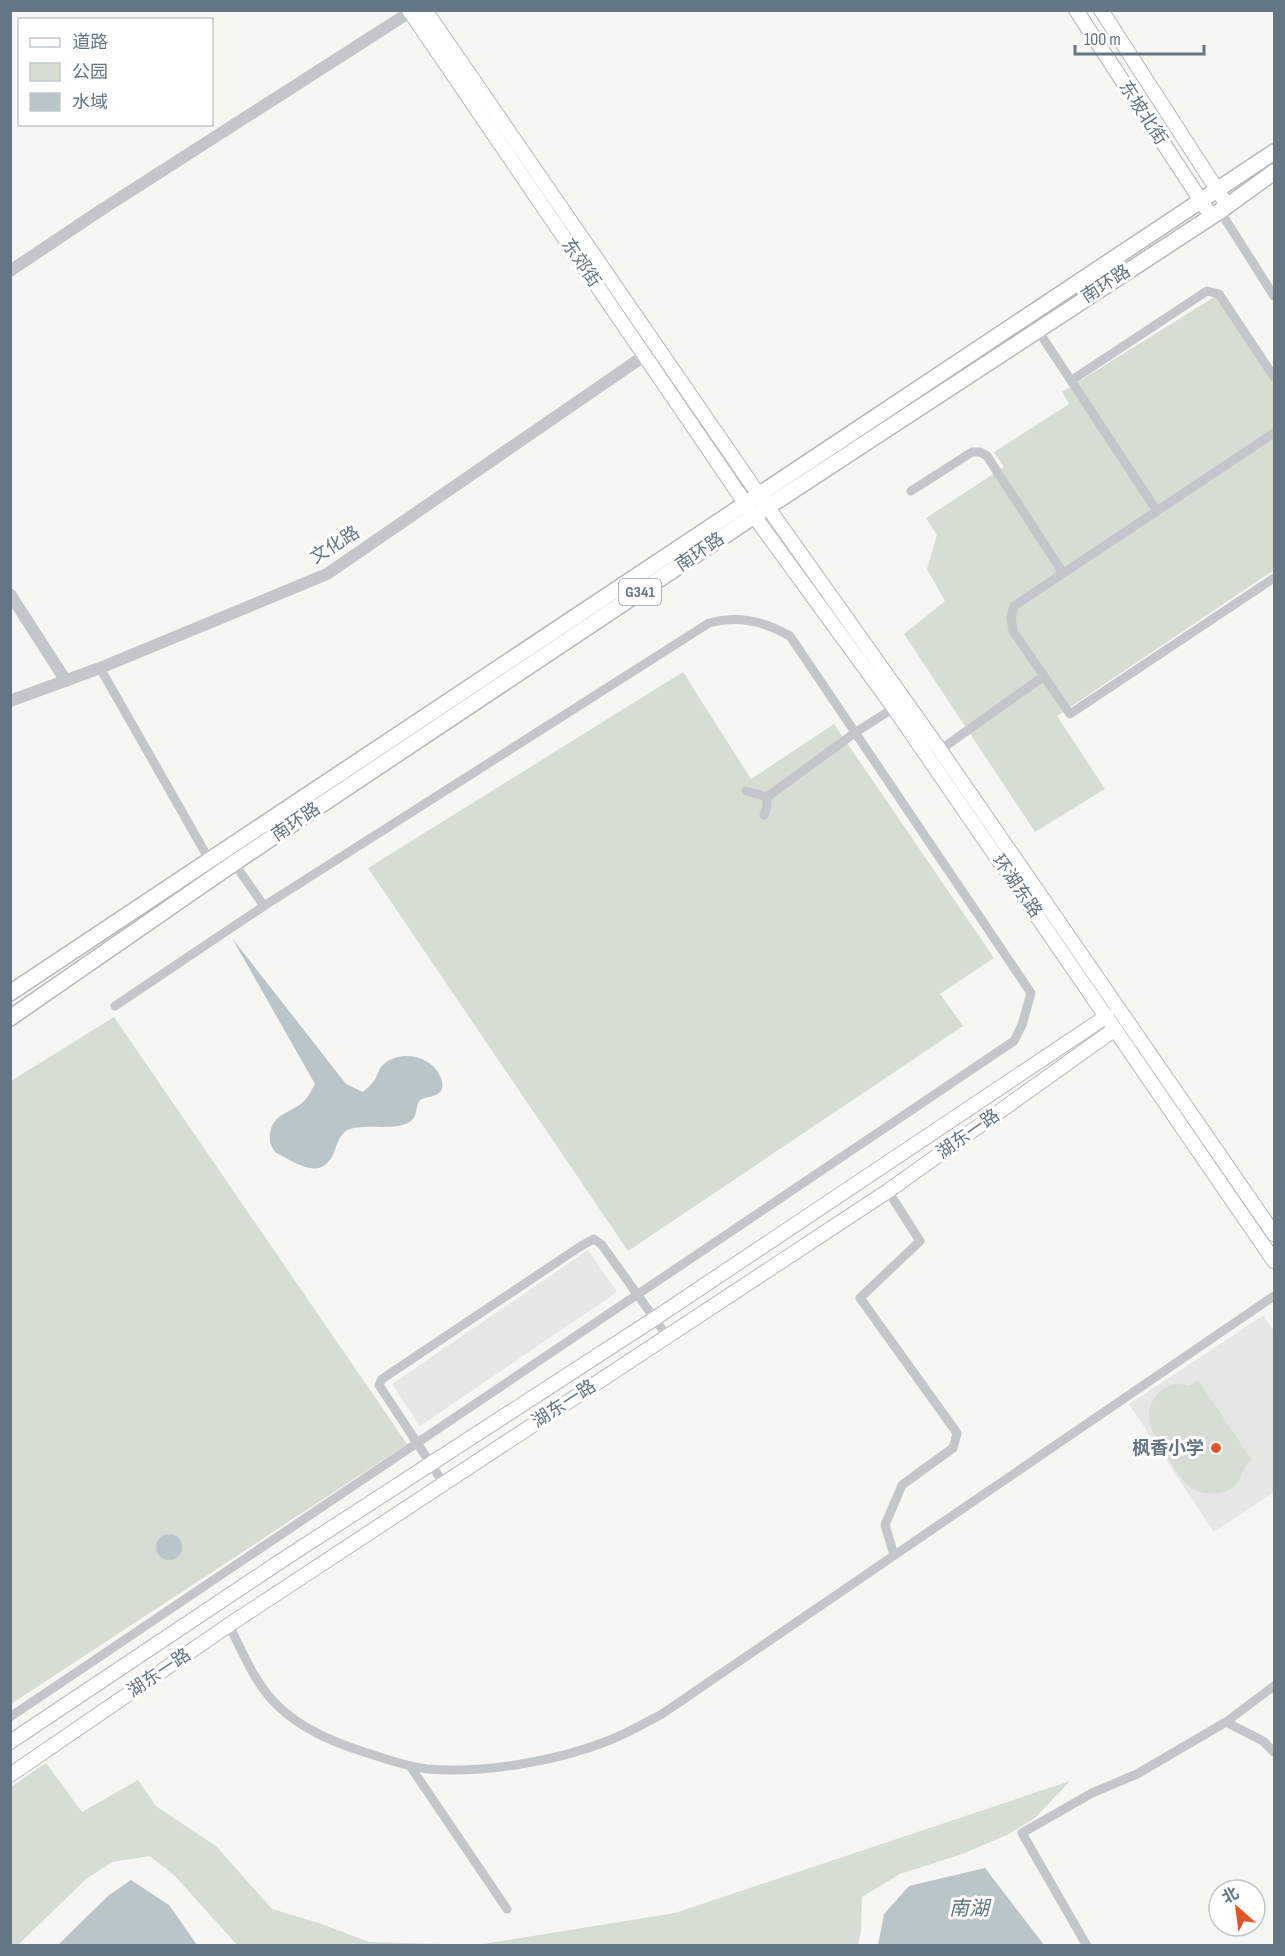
<svg xmlns="http://www.w3.org/2000/svg" width="1285" height="1956" font-family="'Sofia Sans Condensed','Noto Sans SC',sans-serif">
	<style>
		.built { fill: #e6e7e5 }
		.green { fill: #d6ddd3 }
		.water { fill: #bac5c9 }
		.lines { fill: none; stroke-linecap: round; stroke-linejoin: round }
		.secondary-casing { stroke: #b5babe; stroke-width: 16 }
		.trunk-casing { stroke: #b6b9bc; stroke-width: 18 }
		.minor { stroke: #c3c7ca; stroke-width: 9 }
		.tertiary { stroke: #c3c7ca; stroke-width: 12 }
		.secondary { stroke: #fff; stroke-width: 14 }
		.trunk { stroke: #fff; stroke-width: 15 }
		.poi-dot { fill: #e45323; stroke: #fff; stroke-width: 2 }
		.labels { text-anchor: middle; dominant-baseline: central; stroke-width: 6; stroke-linejoin: round; paint-order: stroke }
		.shield { fill: #fff; stroke: #929ea8; stroke-width: 1.5 }
		.shield-label { font-size: 16px; font-weight: bold; fill: #647583 }
		.street-label { font-size: 18px; fill: #647583; stroke: #fff }
		.poi-label { font-size: 18px; font-weight: bold; fill: #647583; stroke: #fff; text-anchor: end }
		.water-label { font-size: 20px; font-style: italic; fill: #607780; stroke: #fff }
	</style>
	<rect width="100%" height="100%" fill="#f6f6f2"/>
	<!-- built -->
	<g class="built">
		<path d="M588 1250 617 1292 420 1426 392 1384Z"/>
		<path d="M1264 1315 1274 1331V1492L1214 1532 1129 1404Z"/>
	</g>
	<!-- green -->
	<g class="green">
		<path d="M1219 294 1274 378V570L1057 716 1105 789 1035 832 904 634 945 601 927 569 937 535 926 518 1004 467 994 452 1069 404 1062 392Z"/>
		<path d="M683 672 751 779 834 724 994 958 940 994 963 1026 628 1251 368 868Z"/>
		<path d="M114 1017 407 1444 11 1704V1081Z"/>
		<path d="M1198 1380 1252 1460C1239 1469 1245 1477 1234 1486 1222 1497 1198 1496 1187 1484 1176 1474 1162 1447 1153 1433 1151 1427 1149 1421 1149 1414 1150 1394 1170 1378 1189 1386Z"/>
		<path d="M46 1763 82 1812 138 1780 156 1806 216 1846 272 1909 319 1923 369 1942 477 1945 675 1913 1070 1781 1035 1818 1007 1835 962 1854 900 1874 862 1897 861 1931 858 1945H237L175 1876 150 1856 112 1862 86 1879 18 1945H11V1787Z"/>
	</g>
	<!-- water -->
	<g class="water">
		<path d="M232 938 346 1084 363 1092C366 1089 370 1086 373 1082 378 1076 378 1068 385 1063 402 1050 431 1056 440 1076 442 1079 443 1085 442 1089 439 1097 428 1096 422 1099 415 1103 418 1113 413 1119 399 1134 363 1121 346 1131 340 1135 337 1143 335 1150 323 1183 297 1164 275 1152 267 1142 268 1126 279 1117 287 1111 297 1108 304 1101 309 1096 312 1089 315 1084Z"/>
		<circle cx="169" cy="1547" r="13"/>
		<path d="M985 1868 1044 1945H878L884 1914 909 1886Z"/>
		<path d="M131 1880 169 1905 197 1945H58L108 1896Z"/>
	</g>
	<g class="lines">
		<!-- secondary casing -->
		<g class="secondary-casing">
			<g id="secondary">
				<path d="M409 10 754 516 894 708 1274 1261"/>
				<path d="M425 10 759 495 940 750 1274 1234"/>
				<path d="M1076 10 1211 216"/>
				<path d="M1101 10 1227 205"/>
				<path d="M10 1742 284 1559 654 1319 1107 1016"/>
				<path d="M10 1775 229 1625 888 1191 1115 1029"/>
			</g>
		</g>
		<!-- trunk casing -->
		<g class="trunk-casing">
			<g id="trunk">
				<path d="M10 993 1274 152"/>
				<path d="M10 1018 234 863 754 516 1220 211 1274 172"/>
			</g>
		</g>
		<!-- minor -->
		<g class="minor">
			<path d="M1220 211 1274 296"/>
			<path d="M1037 329 1157 511"/>
			<path d="M1072 380 1207 291 1219 294 1274 377"/>
			<path d="M1274 433 1014 606 1011 617 1013 631 1070 714 1274 578"/>
			<path d="M911 491 972 452H980L987 456 1063 573"/>
			<path d="M100 668 210 861"/>
			<path d="M940 750 1044 676"/>
			<path d="M746 791 767 797 856 732 894 708"/>
			<path d="M764 815 767 808V797"/>
			<path d="M234 863 264 906"/>
			<path d="M888 1191 920 1241 860 1298 957 1433 953 1448 902 1485 885 1525 894 1555"/>
			<path d="M444 1484 379 1385 382 1379 581 1246 594 1239 602 1245 667 1336"/>
			<path d="M229 1625C243 1653 255 1684 278 1706 302 1729 331 1741 361 1751 383 1758 404 1766 427 1769 483 1774 558 1761 610 1740 628 1733 645 1723 662 1714L1274 1296"/>
			<path d="M10 1717 1014 1041 1022 1025 1031 993 790 636C764 621 738 615 709 623L264 906 115 1006"/>
			<path d="M1226 1722 1263 1741 1274 1752"/>
			<path d="M410 1766 507 1909"/>
			<path d="M1087 1946 1022 1833 1092 1793 1137 1774 1226 1722 1274 1686"/>
		</g>
		<!-- tertiary -->
		<g class="tertiary">
			<path d="M10 271 98 212 410 12"/>
			<path d="M10 594 66 681"/>
			<path d="M10 701 100 668 327 574 644 356"/>
		</g>
		<!-- secondary -->
		<use href="#secondary" class="secondary"/>
		<!-- trunk -->
		<use href="#trunk" class="trunk"/>
	</g>
	<!-- markers -->
	<circle class="poi-dot" cx="1216" cy="1448" r="6"/>
	<g class="labels">
		<!-- shield labels -->
		<rect class="shield" x="619" y="579" width="42" height="26" rx="4.5"/>
		<g class="shield-label">
			<text x="640" y="592">G341</text>
		</g>
		<!-- street labels -->
		<g class="street-label">
			<text transform="translate(1143 113) rotate(57)">东坡北街</text>
			<text transform="translate(581 263) rotate(56)">东郊街</text>
			<text transform="translate(1106 284) rotate(-33)">南环路</text>
			<text transform="translate(335 545) rotate(-32)">文化路</text>
			<text transform="translate(700 552) rotate(-34)">南环路</text>
			<text transform="translate(296 822) rotate(-34)">南环路</text>
			<text transform="translate(1017 886) rotate(55)">环湖东路</text>
			<text transform="translate(968 1134) rotate(-35)">湖东一路</text>
			<text transform="translate(564 1404) rotate(-33)">湖东一路</text>
			<text transform="translate(159 1673) rotate(-34)">湖东一路</text>
		</g>
		<!-- poi labels -->
		<g class="poi-label">
			<text x="1204" y="1448">枫香小学</text>
		</g>
		<!-- water labels -->
		<g class="water-label">
			<text x="969" y="1909">南湖</text>
		</g>
	</g>
	<!-- border -->
	<rect width="1285" height="1956" fill="none" stroke="#647583" stroke-width="24"/>
	<!-- legend -->
	<rect x="18" y="18" width="195" height="108" fill="#ffffff" stroke="#c1c8cd" stroke-width="1.5"/>
	<rect x="30" y="38" width="30" height="9" fill="#ffffff" stroke="#c1c8cd" stroke-width="1.5"/>
	<text x="72" y="48" font-size="18" fill="#647583">道路</text>
	<rect x="30" y="63" width="30" height="18" fill="#d6ddd3" stroke="#c1c8cd" stroke-width="1.5"/>
	<text x="72" y="78" font-size="18" fill="#647583">公园</text>
	<rect x="30" y="93" width="30" height="18" fill="#bac5c9" stroke="#c1c8cd" stroke-width="1.5"/>
	<text x="72" y="108" font-size="18" fill="#647583">水域</text>
	<!-- north arrow -->
	<g transform="translate(1237 1908) rotate(332)"><circle r="28" fill="#ffffff" stroke="#c1c8cd" stroke-width="1.5"/>
	<path d="M0-4.5L10 22L0 15L-10 22Z" fill="#e45323"/>
	<text y="-9" font-size="16" font-weight="bold" text-anchor="middle" fill="#647583">北</text>
	</g>
	<!-- scale -->
	<path d="M1075 45v9h129v-9" fill="none" stroke="#647583" stroke-width="3"/>
	<text x="1084" y="45" font-size="18" fill="#647583" stroke="#ffffff" stroke-width="4.5" paint-order="stroke">100 m</text>
</svg>
